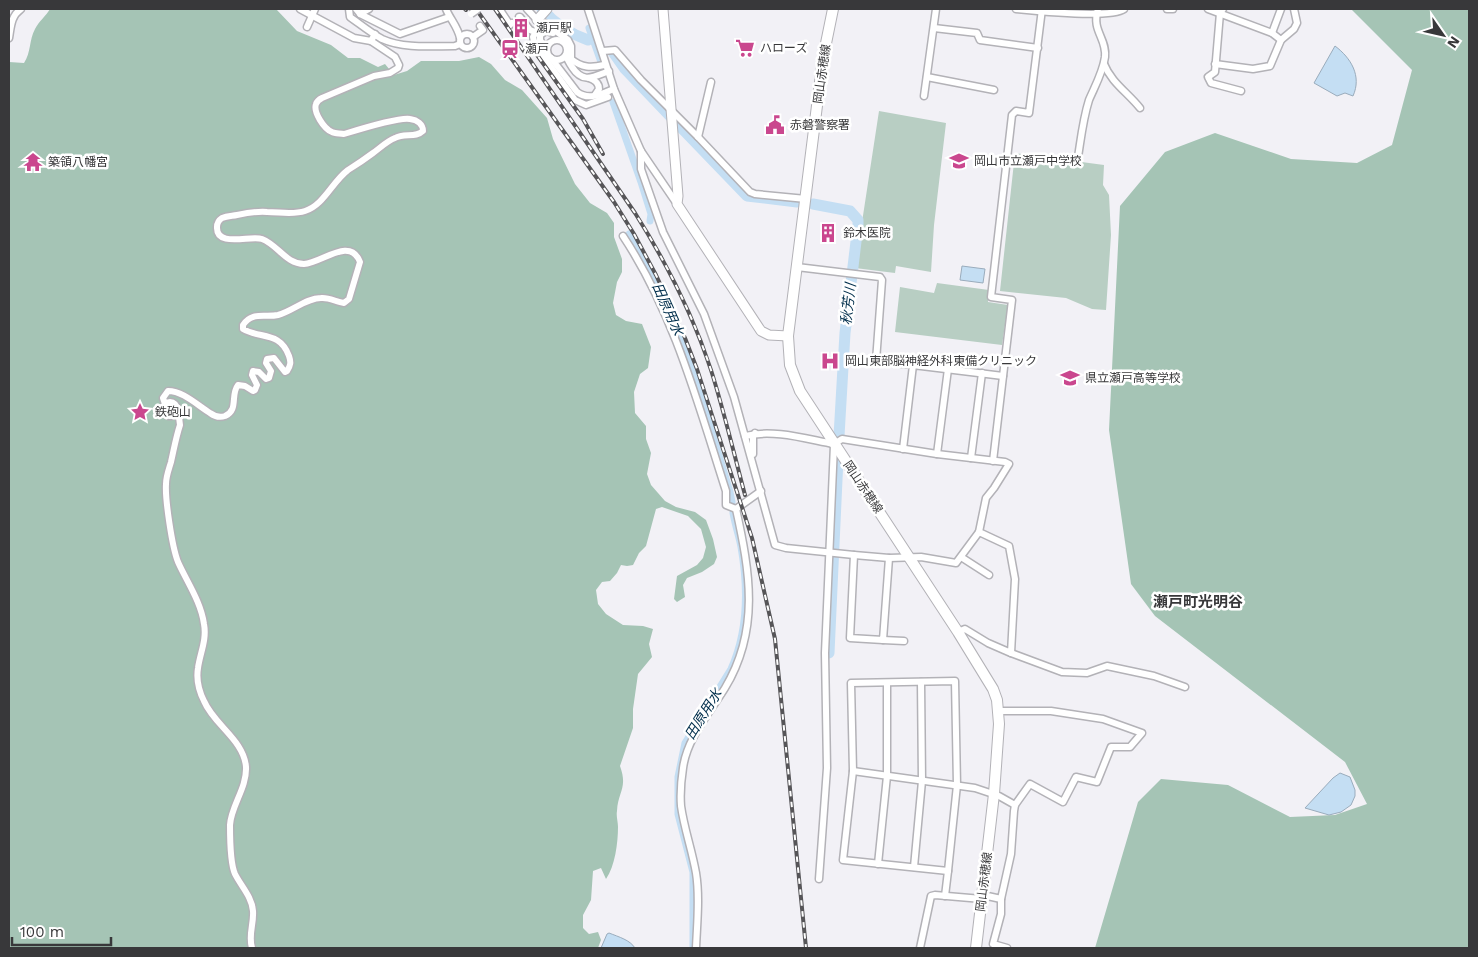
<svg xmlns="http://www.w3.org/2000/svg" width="1478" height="957" font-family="'Work Sans','Noto Sans JP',sans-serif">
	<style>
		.green { fill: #b8cec3 }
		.forest { fill: #a5c4b5 }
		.water { fill: #c4def3; stroke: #9aacbc }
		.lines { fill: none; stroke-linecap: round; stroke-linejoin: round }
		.canal { stroke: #c4def3; stroke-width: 7 }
		.river { stroke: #c4def3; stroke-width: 11 }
		.street-casing { stroke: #b3b2b7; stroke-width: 9 }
		.secondary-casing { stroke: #b3b2b7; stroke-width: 11 }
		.primary-casing { stroke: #b3b2b7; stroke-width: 12 }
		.street { stroke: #fff; stroke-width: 6 }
		.secondary { stroke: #fff; stroke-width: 9 }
		.primary { stroke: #fff; stroke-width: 10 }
		.rail-casing { stroke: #565558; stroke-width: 4 }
		.rail { stroke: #fff; stroke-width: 2; stroke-dasharray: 5.5; stroke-linecap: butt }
		.street-bridge-casing { stroke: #b3b2b7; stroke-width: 9; stroke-linecap: butt }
		.street-bridge { stroke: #fff; stroke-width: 6 }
		.labels { text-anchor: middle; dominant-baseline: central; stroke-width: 5; stroke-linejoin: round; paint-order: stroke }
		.poi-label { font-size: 12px; fill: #38383a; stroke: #fff; text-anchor: start }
		.street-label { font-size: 12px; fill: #38383a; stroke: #fff }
		.water-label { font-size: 14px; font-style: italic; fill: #002e4b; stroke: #fff }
		.quarter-label { font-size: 15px; font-weight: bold; fill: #38383a; stroke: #fff }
	</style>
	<rect width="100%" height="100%" fill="#f2f1f6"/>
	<!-- green -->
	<g class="green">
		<path d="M879 111 946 123 934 225 931 272 896 266 895 273 855 268Z"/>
		<path d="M1015 153 1104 165 1103 185 1109 195 1111 235 1106 310 1092 309 1066 298 1000 291Z"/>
		<path d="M937 283 989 290 988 302 1008 305 1002 345 895 332 900 287 934 293Z"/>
	</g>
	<!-- forest -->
	<g class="forest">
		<path d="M50 9H276L297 31 331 45 348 58H360L378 67 385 64 394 75 407 71 421 61H459L479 57 491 64 505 80 522 90 547 118 553 139 575 184 590 203 607 213 614 223V237L622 259V272L617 282 613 303 616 315 626 321 642 324 651 347 648 368 640 374 634 392 635 413 646 426V439L651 453 647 474 651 485 665 501 676 507 695 512 706 520 713 539 717 557 714 564 702 572 687 578 683 585 685 597 677 602 674 599 677 576 697 565 703 558 706 547 701 529 688 516 662 507 656 509 646 546 639 553 633 565 627 566 621 565 617 573 610 581 602 582 596 590 598 604 606 614 623 625 643 626 653 629 649 644 652 657 638 674 633 709V728L620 766C628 788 618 791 617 811 616 816 618 822 618 827 618 843 615 866 606 879L601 868 593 871 591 900 583 915V928L589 934 598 932 601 940 598 948H9V62L24 63C31 53 29 40 35 29 39 21 46 16 50 9Z"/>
		<path d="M1351 9H1469V948H1095L1138 802 1161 779 1228 785 1290 817 1335 815 1367 804 1345 762 1155 616 1131 584 1109 430 1120 206 1165 152 1215 133 1291 159 1357 163 1392 145 1412 70Z"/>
	</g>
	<!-- water -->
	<g class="water">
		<path d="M1335 46C1351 58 1362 76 1353 96L1345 93 1337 96 1314 83Z"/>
		<path d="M962 266 985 269 983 283 960 280Z"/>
		<path d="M1340 773 1350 777 1355 790V796L1351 805 1341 812 1329 815 1305 808 1333 778Z"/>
		<path d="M609 933C619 937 630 940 635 948H601L607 934Z"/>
	</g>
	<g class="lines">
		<!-- canal -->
		<g class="canal">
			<path d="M589 28 601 62"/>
			<path d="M613 102 641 182 651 214 650 221"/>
			<path d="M629 234C643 258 656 281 667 306 694 365 711 430 730 492L732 502"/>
			<path d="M693 948V872L678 814V777L685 743 731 669C748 631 748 587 741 547 739 536 735 525 733 513"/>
		</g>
		<!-- river -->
		<g class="river">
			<path d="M542 9C554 23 571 34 588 40"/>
			<path d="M613 52 625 69 668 114 747 196 797 202"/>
			<path d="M813 204 850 211 858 220V225L845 333 839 436"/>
			<path d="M829 653 838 458"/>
		</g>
		<!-- street casing -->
		<g class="street-casing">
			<g id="street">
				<path d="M300 9 354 38 371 41"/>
				<path d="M349 9 350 17C360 24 371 33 382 39 404 49 432 46 455 46L460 44"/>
				<path d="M356 9 360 14 400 34 449 17"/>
				<path d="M446 9C450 19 458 27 460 38"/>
				<path d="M527 9 539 22"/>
				<path d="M588 9 614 89 641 151 677 204"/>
				<path d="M1016 9C1036 11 1110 19 1124 9"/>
				<path d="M1167 9H1173"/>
				<path d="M1208 9 1272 33 1281 40"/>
				<path d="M1223 9 1220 13 1215 72 1208 77 1211 83 1241 91"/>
				<path d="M500 10 510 25 512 23"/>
				<path d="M360 14 369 9"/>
				<path d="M519 17H520L530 30 535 32"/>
				<path d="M545 23 568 40 571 46V59C582 68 591 68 604 65"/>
				<path d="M307 27 315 9"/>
				<path d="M539 27 533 37 535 45 575 100 586 105 608 97"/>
				<path d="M934 28 977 33 980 40 1038 48"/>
				<path d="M1272 33 1281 9"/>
				<circle cx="467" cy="41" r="7"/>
				<path d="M473 37 483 30 480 26"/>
				<path d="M9 38C11 26 11 16 21 9"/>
				<circle cx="557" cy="50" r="10"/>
				<path d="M603 51 615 50 641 80 698 137 750 192 755 194 806 199"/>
				<path d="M547 52 540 40V35L546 31 553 33"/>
				<path d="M566 55C567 60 569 62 572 67 583 84 593 77 609 71"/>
				<path d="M551 58 577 92C589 101 601 94 614 89"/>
				<path d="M1104 64C1111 82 1128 93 1140 108"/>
				<path d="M1215 64 1253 69 1270 66 1281 40 1294 29 1297 23 1294 9"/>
				<path d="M927 77 994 90"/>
				<path d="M589 78C595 80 599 83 599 89L595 95"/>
				<path d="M924 96 936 9"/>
				<path d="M698 137 711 82"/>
				<path d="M641 151V169L663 232 704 314 734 397 775 545 786 548 854 555 889 558 921 557 956 563 979 532"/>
				<path d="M1078 157C1081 138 1083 119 1089 100 1095 86 1103 72 1105 57 1107 38 1091 31 1098 9"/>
				<path d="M623 236C674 313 698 404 726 491V505L736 509"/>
				<path d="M797 267 880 277 882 280 876 361 913 365"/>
				<circle cx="170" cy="409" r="7"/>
				<path d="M165 404 163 398 168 391C183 391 197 405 210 413 214 416 219 418 225 416 239 410 230 395 238 385L245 386 253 391 255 390 257 385 252 375 253 371 259 372 266 379 269 378 271 371 266 363 267 359 274 358 285 372 287 371C291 365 291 362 289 356 280 331 260 339 243 329V325C252 311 265 318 278 315 293 311 306 298 321 298 329 297 336 302 344 303L349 299 360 262C350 236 322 263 304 264 286 264 278 245 262 239 251 235 216 248 217 227 217 223 219 220 222 218 227 216 232 216 237 215 247 213 257 211 267 212 280 212 293 215 305 211 324 205 332 182 348 170 356 165 365 159 373 153 380 148 387 141 395 138 404 133 416 138 423 131 423 124 417 120 410 119 400 117 357 130 344 134 340 133 335 134 332 132 324 129 313 112 316 104 317 101 320 99 322 98L374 76 390 73 398 68 399 65 395 57 371 41 375 34"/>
				<path d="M175 414 179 417 180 425C176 437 174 449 171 462 169 469 166 476 166 484 165 499 172 547 178 562 187 582 201 602 204 624 207 640 200 653 198 668 196 680 199 691 204 701 214 725 244 740 246 767 247 788 231 806 230 825 230 838 230 863 235 874 241 886 252 897 253 911 254 924 248 935 252 948"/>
				<path d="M745 436C774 429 806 439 834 444L842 439 937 454 1005 462 1009 464 994 488 986 498 979 532 1009 546 1015 579 1011 653 988 643 965 629 958 632"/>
				<path d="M903 449 913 365 1003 376"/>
				<path d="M753 454V437L755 433"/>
				<path d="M937 454 948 369"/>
				<path d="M971 458 982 373"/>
				<path d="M993 461 1012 300 991 297 1012 115 1016 111 1029 113 1042 9"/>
				<path d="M736 509 761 491"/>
				<path d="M854 555 850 638 883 640 889 558"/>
				<path d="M961 557 989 575"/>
				<path d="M883 640 904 641"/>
				<path d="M1011 653 1062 672 1087 673 1107 666 1154 676 1185 687"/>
				<path d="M955 681 957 785 948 871 843 860 853 771 851 683Z"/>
				<path d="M853 771 975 788 999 796 1015 805"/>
				<path d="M878 864 887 776V683"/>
				<path d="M914 867 922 781 921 682"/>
				<path d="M819 879 827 768 825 653 834 445"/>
				<path d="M983 895 1001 899 1011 854 1014 811 1015 805 1030 784 1063 802 1076 777 1097 782 1111 747H1130L1142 733 1103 719 1051 711H998"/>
				<path d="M945 896 948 871"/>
				<path d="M1001 899V914L993 944 1007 948"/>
				<path d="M696 948C697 923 700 897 696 873 692 850 684 828 681 806 680 793 681 781 683 768 687 738 709 714 725 688 760 630 750 572 736 509"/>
				<path d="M920 948 931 896 935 895 982 899"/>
			</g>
		</g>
		<!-- secondary casing -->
		<g class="secondary-casing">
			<g id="secondary">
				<path d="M663 9 678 196 677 204 761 331 769 335 788 336"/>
				<path d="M537 20 547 9"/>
			</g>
		</g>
		<!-- primary casing -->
		<g class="primary-casing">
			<path id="primary" d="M833 9 823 58 788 336 790 365 800 391 958 632 993 689 997 700 999 724 994 794 976 948"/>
		</g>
		<!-- street -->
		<use href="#street" class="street"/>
		<!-- secondary -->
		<use href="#secondary" class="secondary"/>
		<!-- primary -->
		<use href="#primary" class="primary"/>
		<!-- rail casing -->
		<g class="rail-casing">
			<g id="rail">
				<path d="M465 9 466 10"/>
				<path d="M476 9 614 202 634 234 656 275 685 338 697 369 752 538 775 639 806 948"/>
				<path d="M495 9 635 213C666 262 693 315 711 370 724 411 734 454 745 495"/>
				<path d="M532 48 583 119 603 154"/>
			</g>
		</g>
		<!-- rail -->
		<use href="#rail" class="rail"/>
		<!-- street-bridge casing -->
		<g class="street-bridge-casing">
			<path id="street-bridge" d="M471 14 478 9"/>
		</g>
		<!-- street-bridge -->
		<use href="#street-bridge" class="street-bridge"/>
	</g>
	<!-- icons -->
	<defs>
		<g id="building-bare" transform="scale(1.5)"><path d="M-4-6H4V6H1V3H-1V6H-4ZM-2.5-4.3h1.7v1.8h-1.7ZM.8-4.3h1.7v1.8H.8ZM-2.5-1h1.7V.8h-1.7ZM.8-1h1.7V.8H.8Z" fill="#ca478e" stroke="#fff" stroke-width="2.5" paint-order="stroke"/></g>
		<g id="supermarket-bare" transform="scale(1.5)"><path d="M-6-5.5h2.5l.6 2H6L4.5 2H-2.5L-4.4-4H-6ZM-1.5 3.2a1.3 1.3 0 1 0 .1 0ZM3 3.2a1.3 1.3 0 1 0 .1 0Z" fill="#ca478e" stroke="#fff" stroke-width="2.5" paint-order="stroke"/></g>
		<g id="station-bare" transform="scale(1.5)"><path d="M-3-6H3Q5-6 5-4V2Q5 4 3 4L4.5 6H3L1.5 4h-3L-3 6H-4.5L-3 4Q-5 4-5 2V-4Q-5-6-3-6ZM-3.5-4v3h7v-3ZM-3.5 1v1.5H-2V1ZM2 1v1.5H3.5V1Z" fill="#ca478e" stroke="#fff" stroke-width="2.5" paint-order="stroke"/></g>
		<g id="civic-bare" transform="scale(1.5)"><path d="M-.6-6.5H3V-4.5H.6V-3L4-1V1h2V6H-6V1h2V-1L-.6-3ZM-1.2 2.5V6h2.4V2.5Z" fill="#ca478e" stroke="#fff" stroke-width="2.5" paint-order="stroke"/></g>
		<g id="school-bare" transform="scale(1.5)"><path d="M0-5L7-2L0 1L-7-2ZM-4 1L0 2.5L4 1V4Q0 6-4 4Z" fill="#ca478e" stroke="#fff" stroke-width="2.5" paint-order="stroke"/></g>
		<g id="temple-bare" transform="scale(1.5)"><path d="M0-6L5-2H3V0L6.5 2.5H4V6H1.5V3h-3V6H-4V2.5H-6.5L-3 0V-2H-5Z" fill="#ca478e" stroke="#fff" stroke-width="2.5" paint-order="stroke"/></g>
		<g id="hospital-bare" transform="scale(1.5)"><path d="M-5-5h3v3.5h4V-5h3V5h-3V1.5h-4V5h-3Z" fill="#ca478e" stroke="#fff" stroke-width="2.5" paint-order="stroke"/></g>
		<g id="sight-bare" transform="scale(1.5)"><path d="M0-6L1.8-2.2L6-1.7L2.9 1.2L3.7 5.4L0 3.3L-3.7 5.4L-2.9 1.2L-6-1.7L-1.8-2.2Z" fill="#ca478e" stroke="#fff" stroke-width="2.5" paint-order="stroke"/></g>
	</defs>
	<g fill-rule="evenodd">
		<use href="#building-bare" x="521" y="28"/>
		<use href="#supermarket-bare" x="745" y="48"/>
		<use href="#station-bare" x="510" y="49"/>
		<use href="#civic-bare" x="775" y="125"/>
		<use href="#school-bare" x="959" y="161"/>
		<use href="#temple-bare" x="33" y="162"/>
		<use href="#building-bare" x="828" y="233"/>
		<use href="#hospital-bare" x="830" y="361"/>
		<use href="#school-bare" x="1070" y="378"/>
		<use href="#sight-bare" x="140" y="412"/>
	</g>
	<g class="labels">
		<!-- poi labels -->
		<g class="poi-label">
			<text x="536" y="28">瀬戸駅</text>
			<text x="760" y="48">ハローズ</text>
			<text x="525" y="49">瀬戸</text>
			<text x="790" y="125">赤磐警察署</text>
			<text x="974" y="161">岡山市立瀬戸中学校</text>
			<text x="48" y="162">築領八幡宮</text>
			<text x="843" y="233">鈴木医院</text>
			<text x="845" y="361">岡山東部脳神経外科東備クリニック</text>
			<text x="1085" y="378">県立瀬戸高等学校</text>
			<text x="155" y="412">鉄砲山</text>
		</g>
		<!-- street labels -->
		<g class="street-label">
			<text transform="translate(822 74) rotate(-82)">岡山赤穂線</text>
			<text transform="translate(863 487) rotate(56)">岡山赤穂線</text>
			<text transform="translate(984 882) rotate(-83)">岡山赤穂線</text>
		</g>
		<!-- water labels -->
		<g class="water-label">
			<text transform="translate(848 304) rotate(-83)">秋芳川</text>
			<text transform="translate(668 309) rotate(66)">田原用水</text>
			<text transform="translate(703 714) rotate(-58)">田原用水</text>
		</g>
		<!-- quarter labels -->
		<g class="quarter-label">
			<text x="1198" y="602">瀬戸町光明谷</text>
		</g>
	</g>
	<!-- border -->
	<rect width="1478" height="957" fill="none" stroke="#38383a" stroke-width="20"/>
	<!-- north arrow -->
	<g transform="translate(1443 35) rotate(124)" stroke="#ffffff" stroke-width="4" paint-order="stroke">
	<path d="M0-4L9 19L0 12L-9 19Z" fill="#38383a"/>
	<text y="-8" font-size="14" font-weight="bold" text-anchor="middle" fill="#38383a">N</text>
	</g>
	<!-- scale -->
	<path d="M12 937v8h99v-8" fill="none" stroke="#38383a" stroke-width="2.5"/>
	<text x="20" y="937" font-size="15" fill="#38383a" stroke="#ffffff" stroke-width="4" paint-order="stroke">100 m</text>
</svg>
